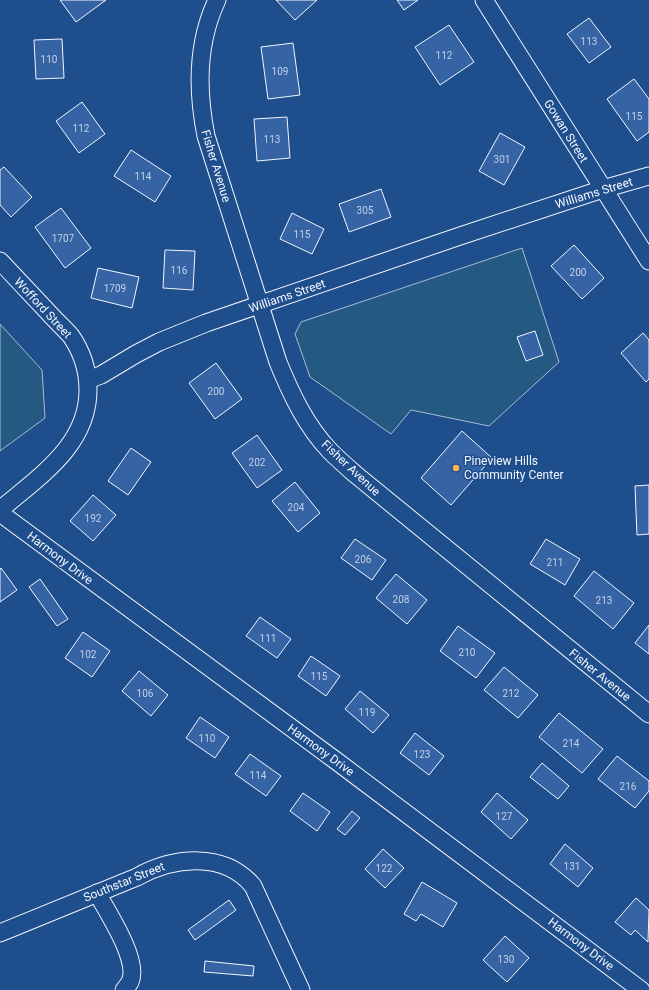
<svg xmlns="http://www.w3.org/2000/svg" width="649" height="990" font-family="Roboto,sans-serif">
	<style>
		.green { fill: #245a82; stroke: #a8bbd7 }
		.building { fill: #3563a3; stroke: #f2f6ff }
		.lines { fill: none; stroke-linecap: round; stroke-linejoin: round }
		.minor-casing { stroke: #f2f6ff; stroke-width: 19 }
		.minor { stroke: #1f4e8c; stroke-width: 17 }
		.poi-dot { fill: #ffb74d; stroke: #1f4e8c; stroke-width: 1.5 }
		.labels { text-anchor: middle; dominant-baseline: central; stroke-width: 3; stroke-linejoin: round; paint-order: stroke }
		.number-label { font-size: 10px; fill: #c3d1e8 }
		.street-label { font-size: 12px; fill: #f2f6ff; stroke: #1f4e8c }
		.poi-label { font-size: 12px; fill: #f2f6ff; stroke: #1f4e8c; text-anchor: start }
	</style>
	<rect width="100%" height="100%" fill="#1f4e8c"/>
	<!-- green -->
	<g class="green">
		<path d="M522 248 559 362 489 426 411 410 391 434 310 377 295 334 301 322Z"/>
		<path d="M0 324 42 370 45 418 0 451Z"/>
	</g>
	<!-- building -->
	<g class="building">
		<path d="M60 0H106L76 22Z"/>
		<path d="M276 0H317L295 20Z"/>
		<path d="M397 0H418L404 10Z"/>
		<path d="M589 18 611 47 589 63 567 34Z"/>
		<path d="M449 25 474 62 440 85 415 47Z"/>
		<path d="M62 39 64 78 36 79 34 40Z"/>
		<path d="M293 43 300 95 268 99 261 47Z"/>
		<path d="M634 79 649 99V132L637 141 607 99Z"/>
		<path d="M82 102 105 134 79 153 56 121Z"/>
		<path d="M287 117 290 158 257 161 254 119Z"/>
		<path d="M500 133 525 147 504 185 479 171Z"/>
		<path d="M131 150 171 176 155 202 114 176Z"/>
		<path d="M4 167 32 197 11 217 0 205V170Z"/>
		<path d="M381 189 391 217 349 232 339 204Z"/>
		<path d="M61 208 91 248 65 268 35 227Z"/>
		<path d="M292 213 324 229 312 254 280 239Z"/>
		<path d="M574 245 604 278 582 299 551 266Z"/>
		<path d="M165 250 195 251 193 290 163 288Z"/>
		<path d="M98 268 139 277 132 308 91 298Z"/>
		<path d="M535 331 543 355 526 361 517 337Z"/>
		<path d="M643 333 649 340V379L646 382 621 353Z"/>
		<path d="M216 363 242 399 215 419 189 383Z"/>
		<path d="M462 431 492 458 451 505 421 478Z"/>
		<path d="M257 435 282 470 257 488 232 453Z"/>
		<path d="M131 448 151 462 128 495 108 481Z"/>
		<path d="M295 482 320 513 298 532 272 501Z"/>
		<path d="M649 485V534L637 535 635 486Z"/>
		<path d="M93 495 116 515 93 541 70 521Z"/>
		<path d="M355 539 386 560 372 580 341 558Z"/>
		<path d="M546 539 580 559 565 585 530 564Z"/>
		<path d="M1 568 17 590 0 602V569Z"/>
		<path d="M594 571 634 603 613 629 574 596Z"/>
		<path d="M396 574 427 600 407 624 376 598Z"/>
		<path d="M40 579 68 619 57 626 29 587Z"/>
		<path d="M260 617 291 639 277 658 246 636Z"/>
		<path d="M649 625V654L635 643Z"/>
		<path d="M458 626 495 653 476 678 440 651Z"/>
		<path d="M83 632 110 651 92 677 65 658Z"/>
		<path d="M311 656 340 676 326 696 298 676Z"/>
		<path d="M504 667 538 695 518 718 484 690Z"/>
		<path d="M139 671 168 695 151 716 122 691Z"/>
		<path d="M360 691 389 715 373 733 345 709Z"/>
		<path d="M559 713 603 749 582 773 539 737Z"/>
		<path d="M200 717 229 737 215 758 186 738Z"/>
		<path d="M415 733 444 756 429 775 400 753Z"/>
		<path d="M250 754 281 776 266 796 235 774Z"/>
		<path d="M617 756 649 781V791L635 808 598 779Z"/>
		<path d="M542 763 569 786 558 799 530 777Z"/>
		<path d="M303 793 330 812 317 831 290 811Z"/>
		<path d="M497 793 528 820 511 839 481 812Z"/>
		<path d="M352 811 360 818 345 835 337 829Z"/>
		<path d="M565 844 593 868 578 887 550 864Z"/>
		<path d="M383 849 404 868 385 888 365 869Z"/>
		<path d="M422 882 457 903 443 927 421 914 416 921 404 914Z"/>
		<path d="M636 898 649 910 648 942 635 930 631 935 615 922Z"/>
		<path d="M229 900 236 910 195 940 188 930Z"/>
		<path d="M505 936 529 958 507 982 483 960Z"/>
		<path d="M205 961 254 966 253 976 204 972Z"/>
	</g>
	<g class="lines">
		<!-- minor casing -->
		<g class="minor-casing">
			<g id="minor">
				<path d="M217 0C197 42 197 91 206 136L278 362C291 394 306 426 330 451 338 459 347 467 355 474L649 714"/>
				<path d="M484 0 649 261"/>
				<path d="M0 261C16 278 32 295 48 312 55 320 64 328 71 336 82 352 88 371 88 390 88 446 38 477 0 510"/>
				<path d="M88 380 101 375 136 354 159 342 206 323 460 236 603 189 649 176"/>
				<path d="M0 513 335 760 641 990"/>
				<path d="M97 893C108 913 140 961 130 982 128 985 126 988 124 990"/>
				<path d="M0 933 137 877C173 857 224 851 253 886L301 990"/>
			</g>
		</g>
		<!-- minor -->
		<use href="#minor" class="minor"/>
	</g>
	<!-- markers -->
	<circle class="poi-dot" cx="456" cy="468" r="4"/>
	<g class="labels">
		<!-- number labels -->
		<g class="number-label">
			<text x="589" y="41">113</text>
			<text x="444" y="55">112</text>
			<text x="49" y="59">110</text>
			<text x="280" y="71">109</text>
			<text x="634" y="116">115</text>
			<text x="81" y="128">112</text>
			<text x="272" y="139">113</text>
			<text x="502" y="159">301</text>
			<text x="143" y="176">114</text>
			<text x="365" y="210">305</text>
			<text x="302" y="234">115</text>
			<text x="63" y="238">1707</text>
			<text x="179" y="270">116</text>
			<text x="578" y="272">200</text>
			<text x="115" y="288">1709</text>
			<text x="216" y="391">200</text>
			<text x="257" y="462">202</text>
			<text x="296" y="507">204</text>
			<text x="93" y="518">192</text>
			<text x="363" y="559">206</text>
			<text x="555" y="562">211</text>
			<text x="401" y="599">208</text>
			<text x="604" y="600">213</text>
			<text x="268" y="638">111</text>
			<text x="467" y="652">210</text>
			<text x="88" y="654">102</text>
			<text x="319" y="676">115</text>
			<text x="145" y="693">106</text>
			<text x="511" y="693">212</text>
			<text x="367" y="712">119</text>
			<text x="207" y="738">110</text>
			<text x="571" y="743">214</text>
			<text x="422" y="754">123</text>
			<text x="258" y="775">114</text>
			<text x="628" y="786">216</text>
			<text x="504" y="816">127</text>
			<text x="572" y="866">131</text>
			<text x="384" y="868">122</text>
			<text x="506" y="959">130</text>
		</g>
		<!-- street labels -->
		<g class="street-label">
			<text transform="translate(566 131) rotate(58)">Gowan Street</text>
			<text transform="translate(216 166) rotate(73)">Fisher Avenue</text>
			<text transform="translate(594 193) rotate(-17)">Williams Street</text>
			<text transform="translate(287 296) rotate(-19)">Williams Street</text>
			<text transform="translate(43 308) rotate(47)">Wofford Street</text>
			<text transform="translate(351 468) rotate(43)">Fisher Avenue</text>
			<text transform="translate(60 558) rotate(37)">Harmony Drive</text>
			<text transform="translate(600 675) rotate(39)">Fisher Avenue</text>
			<text transform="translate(321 750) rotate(36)">Harmony Drive</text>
			<text transform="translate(124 882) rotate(-22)">Southstar Street</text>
			<text transform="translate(581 944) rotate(37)">Harmony Drive</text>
		</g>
		<!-- poi labels -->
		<g class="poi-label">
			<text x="464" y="461">Pineview Hills<tspan x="464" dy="14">Community Center</tspan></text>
		</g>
	</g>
</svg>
